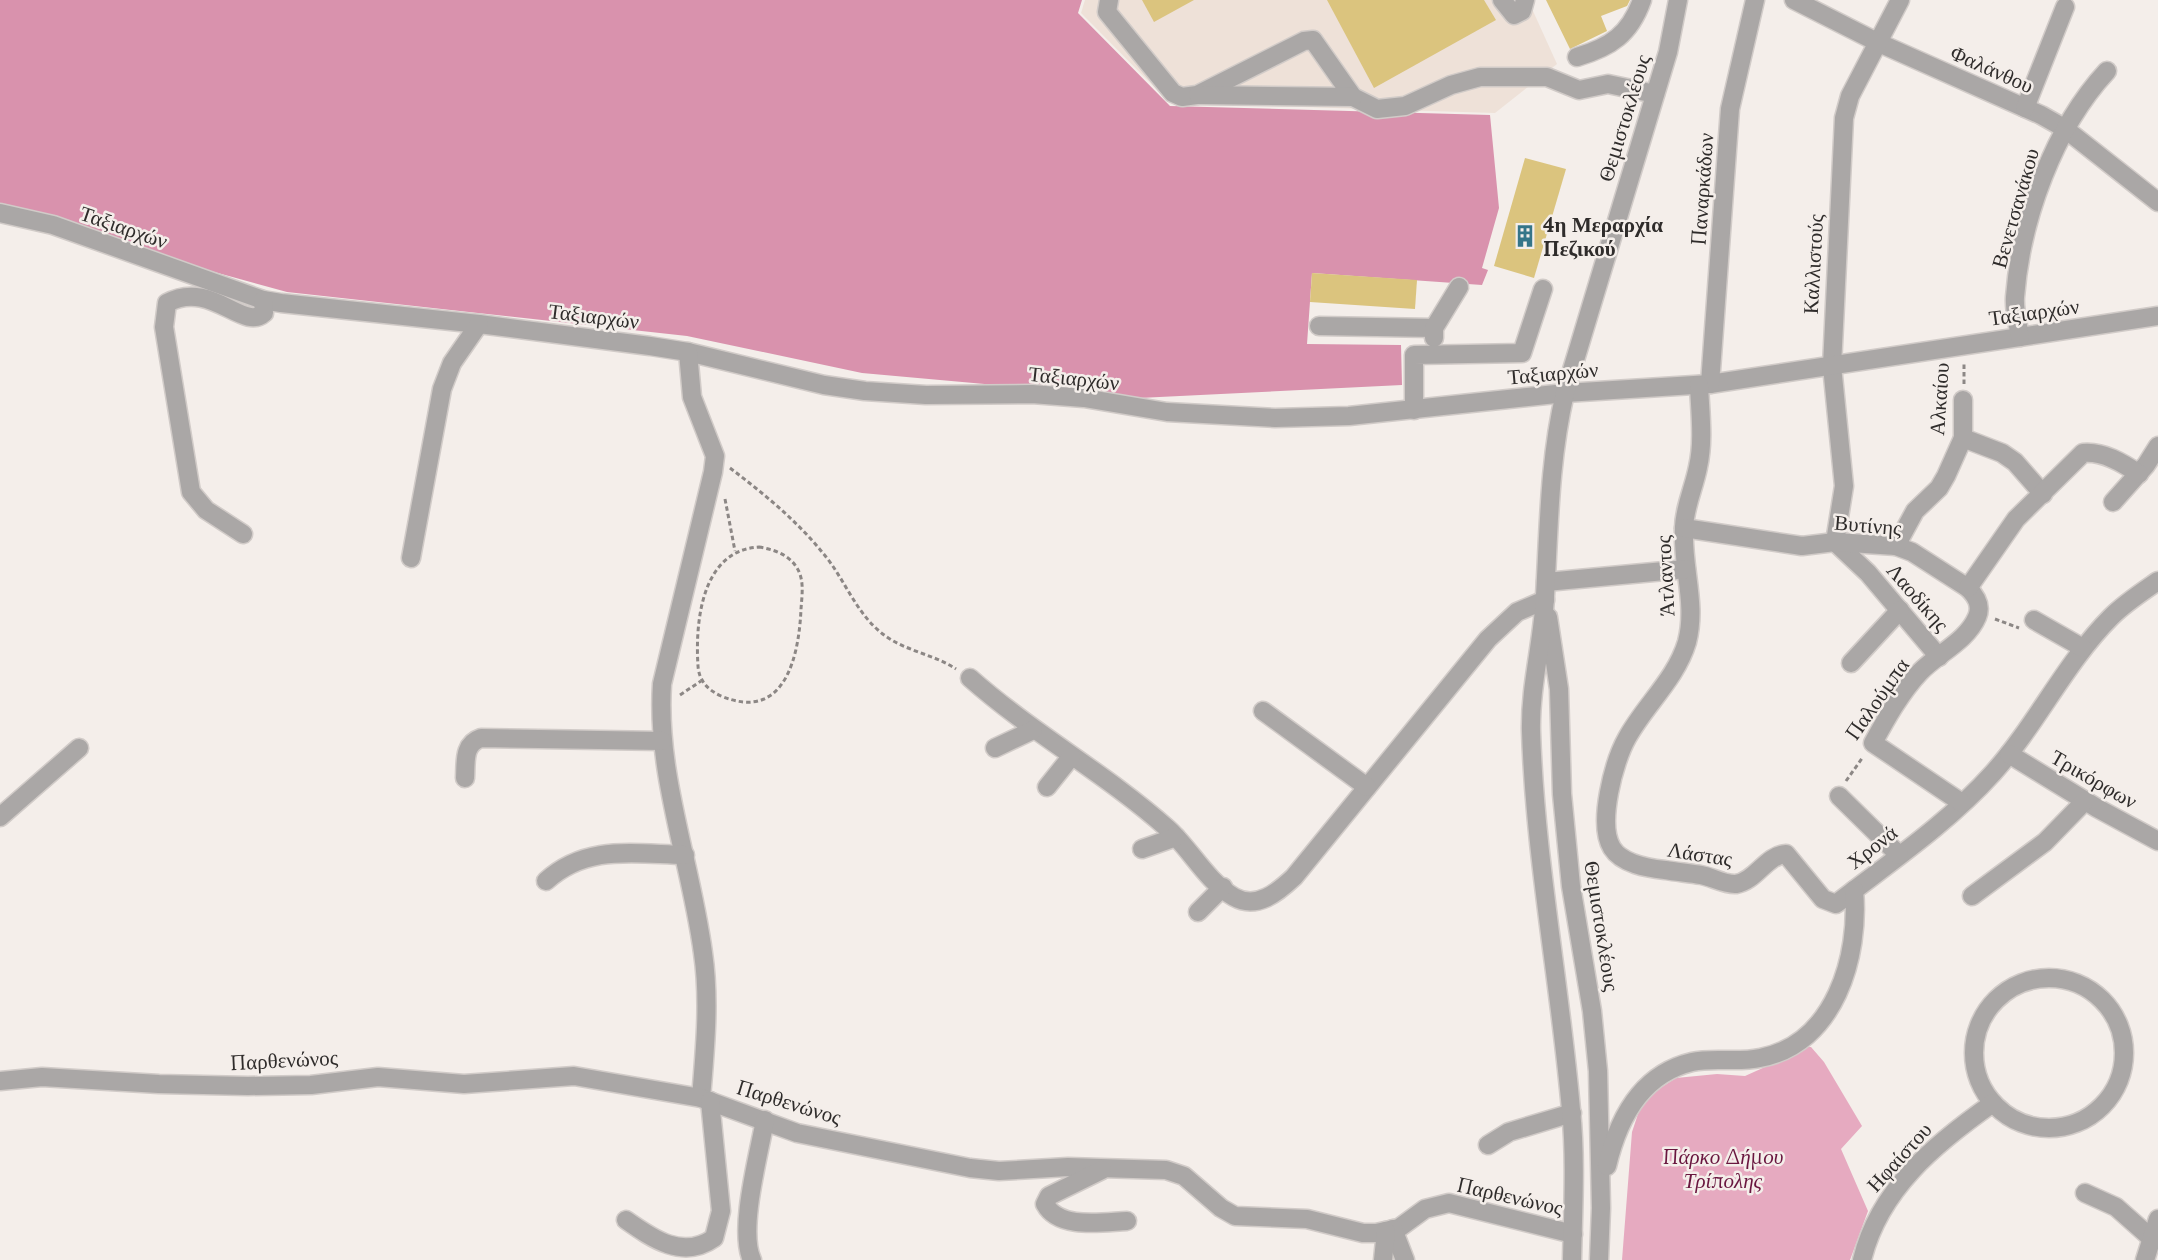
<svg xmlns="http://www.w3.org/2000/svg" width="2158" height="1260" font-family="Lora,serif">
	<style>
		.built { fill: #eee1d8 }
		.green { fill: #e6aac0 }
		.forest { fill: #d992ad }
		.building { fill: #dbc47e }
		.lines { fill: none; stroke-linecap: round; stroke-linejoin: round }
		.minor-casing { stroke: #d1cbc8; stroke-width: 21 }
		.path { stroke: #8c8785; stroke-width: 3; stroke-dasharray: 4.5 3; stroke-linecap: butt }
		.minor { stroke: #aaa7a6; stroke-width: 18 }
		.labels { text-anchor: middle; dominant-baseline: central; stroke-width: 5; stroke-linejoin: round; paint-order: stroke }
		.street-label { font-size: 21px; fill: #2f2c2b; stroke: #f4eeea }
		.poi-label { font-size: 21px; font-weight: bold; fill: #2f2c2b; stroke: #f4eeea; text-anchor: start }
		.park-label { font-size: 21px; font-style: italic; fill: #69163f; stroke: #f4eeea }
	</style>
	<rect width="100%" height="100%" fill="#f4eeea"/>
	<!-- built -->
	<path class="built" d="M1085 0H1528L1557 64 1495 113 1170 103 1081 13Z"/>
	<!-- green -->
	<path class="green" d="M1800 1047H1811L1824 1062 1862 1126 1841 1149 1868 1211 1850 1260H1622L1632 1132 1643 1099 1676 1078 1717 1074 1745 1076 1783 1059Z"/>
	<!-- forest -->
	<path class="forest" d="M0 0H1082L1078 13 1170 106 1490 115 1499 208 1482 268 1488 270 1482 285 1312 273 1307 344 1401 345 1402 385 1139 398 862 373 687 336 287 292 0 213Z"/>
	<!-- building -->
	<g class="building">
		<path d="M1142 0H1194L1154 22Z"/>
		<path d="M1327 0H1484L1496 20 1374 88Z"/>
		<path d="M1546 0H1630L1627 6 1601 16 1607 31 1570 49Z"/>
		<path d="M1525 158 1566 169 1534 278 1494 266Z"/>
		<path d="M1312 273 1417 280 1415 309 1310 302Z"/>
	</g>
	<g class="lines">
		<!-- minor casing -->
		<g class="minor-casing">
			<g id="minor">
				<path d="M1109 0 1107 12 1173 93 1182 97 1197 95 1304 41 1313 40 1353 97 1377 109 1405 106 1451 85 1480 77H1547L1579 90 1608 84 1655 94"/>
				<path d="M1502 0 1514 15 1522 11 1525 0"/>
				<path d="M1794 0 1879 43 2041 115 2064 128 2158 202"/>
				<path d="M1900 0 1850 96 1844 118 1832 366 1844 486 1835 542 1868 573 1939 657"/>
				<path d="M1577 57C1611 47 1630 34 1642 0"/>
				<path d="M1198 95 1353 97"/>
				<path d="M2025 108 2065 7"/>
				<path d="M0 213 53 225 263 300 281 303 479 324 650 346 688 352 824 385 865 391 926 395 1032 394 1084 398 1167 412 1275 418 1349 416 1565 393 1710 384 2158 316"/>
				<path d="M1319 326 1434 328"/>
				<path d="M2020 337C2018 324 2014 310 2015 297 2021 219 2054 128 2107 71"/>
				<path d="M1434 338V328L1459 287"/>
				<path d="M688 352 692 397 715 456 713 472 662 684C656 775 691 862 703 953 710 1000 705 1050 701 1098"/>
				<path d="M1710 384 1730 109 1755 0"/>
				<path d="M1699 385C1700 411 1704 441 1698 467 1694 488 1684 508 1684 529 1682 568 1697 604 1687 642 1676 679 1645 705 1627 738 1614 761 1597 824 1612 848 1622 864 1647 868 1665 870 1677 872 1689 873 1701 875 1712 877 1725 885 1736 884 1756 881 1766 855 1786 854L1823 899 1836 904C1889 863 1948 823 1993 773 2037 724 2065 663 2111 617 2125 603 2142 592 2158 581"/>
				<path d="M1414 410V355L1522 353 1543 289"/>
				<path d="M1963 438 2002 453 2015 462 2043 494"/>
				<path d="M2113 502 2146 465 2158 446"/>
				<path d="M1684 528 1802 546 1835 542 1896 546 1912 552 1968 588C1976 596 1982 605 1977 617 1967 641 1937 654 1920 672 1901 692 1886 719 1873 743L1962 803"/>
				<path d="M243 534 206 510 191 492 164 327 167 303C211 279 243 332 264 313L263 300"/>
				<path d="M1896 546 1915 511 1939 488 1946 476 1963 438V400"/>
				<path d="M411 558 442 389 452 363 479 324"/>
				<path d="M1546 582 1686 569"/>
				<path d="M1968 588 2016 519 2083 453C2103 451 2123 463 2139 474"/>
				<path d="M1548 617 1559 689 1562 794 1571 886 1592 1011 1598 1071 1601 1208 1599 1260"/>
				<path d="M2034 620 2083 648"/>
				<path d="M1851 663 1900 610"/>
				<path d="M970 678C1032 733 1105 773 1167 828 1190 848 1206 881 1234 897 1257 910 1278 892 1294 877L1488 639 1517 612 1545 600"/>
				<path d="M1263 711 1367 787"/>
				<path d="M995 748 1033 730"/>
				<path d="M2009 754 2097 808 2158 841"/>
				<path d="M465 778C466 762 463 744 481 738L662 741"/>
				<path d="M1047 787 1071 757"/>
				<path d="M1839 796 1899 855"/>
				<path d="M0 817 79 748"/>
				<path d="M1142 849 1176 837"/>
				<path d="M546 881C587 844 634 854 685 855"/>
				<path d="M1972 896 2045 842 2085 801"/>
				<path d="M1198 912 1223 887"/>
				<circle cx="2049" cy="1053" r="75"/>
				<path d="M0 1081 42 1077 159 1084 248 1086 311 1085 378 1077 464 1084 574 1076 701 1098 797 1133 970 1168 999 1171 1068 1167 1166 1170 1184 1176 1221 1208 1235 1216 1307 1219 1363 1233H1376L1399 1228 1425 1209 1449 1203 1573 1234"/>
				<path d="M1488 1145 1509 1132 1572 1113"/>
				<path d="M1607 1166C1618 1119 1641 1074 1692 1062 1714 1057 1737 1063 1760 1058 1835 1044 1860 956 1854 890"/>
				<path d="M1102 1170 1049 1196 1045 1204C1059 1230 1103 1222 1127 1221"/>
				<path d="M2085 1193 2116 1207 2151 1238"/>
				<path d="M626 1220C653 1239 683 1260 714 1238L721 1211 710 1101"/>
				<path d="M1393 1229 1405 1260"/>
				<path d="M752 1260C738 1230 759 1154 765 1120"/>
				<path d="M1383 1260 1386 1231"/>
				<path d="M1572 1260C1573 1210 1576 1160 1571 1110 1560 983 1535 859 1531 731 1530 685 1543 642 1545 596 1549 528 1549 461 1565 393L1668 52 1678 0"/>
				<path d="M1862 1260C1879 1189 1936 1143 1993 1103"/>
				<path d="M2145 1260 2158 1219"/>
			</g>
		</g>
		<!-- path -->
		<g class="path">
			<path d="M1964 384V364"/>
			<path d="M730 468C763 493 796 520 822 552 843 576 854 609 878 630 901 651 932 653 956 669"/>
			<path d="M725 499 735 551"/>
			<path d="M759 547C772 549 787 554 795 565 805 578 802 594 801 609 799 656 785 723 721 696 708 690 699 681 698 666 695 621 702 550 759 547Z"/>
			<path d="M1995 619 2019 628"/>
			<path d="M680 695 701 681"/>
			<path d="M1846 781 1863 757"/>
		</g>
		<!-- minor -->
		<use href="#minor" class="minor"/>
	</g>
	<!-- icons -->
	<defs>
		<g id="building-bare" transform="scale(1.8)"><path d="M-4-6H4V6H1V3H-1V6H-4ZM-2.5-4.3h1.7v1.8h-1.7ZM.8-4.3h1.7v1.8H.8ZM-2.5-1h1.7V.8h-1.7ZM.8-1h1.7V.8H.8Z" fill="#357589" stroke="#f4eeea" stroke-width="2.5" paint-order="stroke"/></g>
	</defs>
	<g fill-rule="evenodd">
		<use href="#building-bare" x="1525" y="236"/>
	</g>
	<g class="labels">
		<!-- street labels -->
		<g class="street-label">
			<text transform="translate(1992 69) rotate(24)">Φαλάνθου</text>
			<text transform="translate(1624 118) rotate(-73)">Θεμιστοκλέους</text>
			<text transform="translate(1702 189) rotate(-86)">Παναρκάδων</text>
			<text transform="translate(2015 208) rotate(-74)">Βενετσανάκου</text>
			<text transform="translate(124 227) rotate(19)">Ταξιαρχών</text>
			<text transform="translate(1813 264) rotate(-87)">Καλλιστούς</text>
			<text transform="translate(2034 312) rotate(-8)">Ταξιαρχών</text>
			<text transform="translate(594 316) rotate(7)">Ταξιαρχών</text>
			<text transform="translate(1553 373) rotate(-5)">Ταξιαρχών</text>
			<text transform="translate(1074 378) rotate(6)">Ταξιαρχών</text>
			<text transform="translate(1939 399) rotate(-86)">Αλκαίου</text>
			<text transform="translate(1868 525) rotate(5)">Βυτίνης</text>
			<text transform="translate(1665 576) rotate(-93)">Άτλαντος</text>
			<text transform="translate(1918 597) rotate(49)">Λαοδίκης</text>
			<text transform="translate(1877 699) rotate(-55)">Παλούμπα</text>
			<text transform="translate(2094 779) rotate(30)">Τρικόρφων</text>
			<text transform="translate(1872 847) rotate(-38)">Χρονά</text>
			<text transform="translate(1700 854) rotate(9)">Λάστας</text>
			<text transform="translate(1602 926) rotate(81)">Θεμιστοκλέους</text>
			<text transform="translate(284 1060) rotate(-3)">Παρθενώνος</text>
			<text transform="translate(789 1102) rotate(17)">Παρθενώνος</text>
			<text transform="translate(1899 1157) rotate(-48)">Ηφαίστου</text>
			<text transform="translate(1510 1196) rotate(13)">Παρθενώνος</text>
		</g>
		<!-- poi labels -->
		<g class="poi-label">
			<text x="1543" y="224">4η Μεραρχία<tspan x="1543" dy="24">Πεζικού</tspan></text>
		</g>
		<!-- park labels -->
		<g class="park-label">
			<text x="1723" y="1156">Πάρκο Δήμου<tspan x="1723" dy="24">Τρίπολης</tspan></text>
		</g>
	</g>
</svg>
